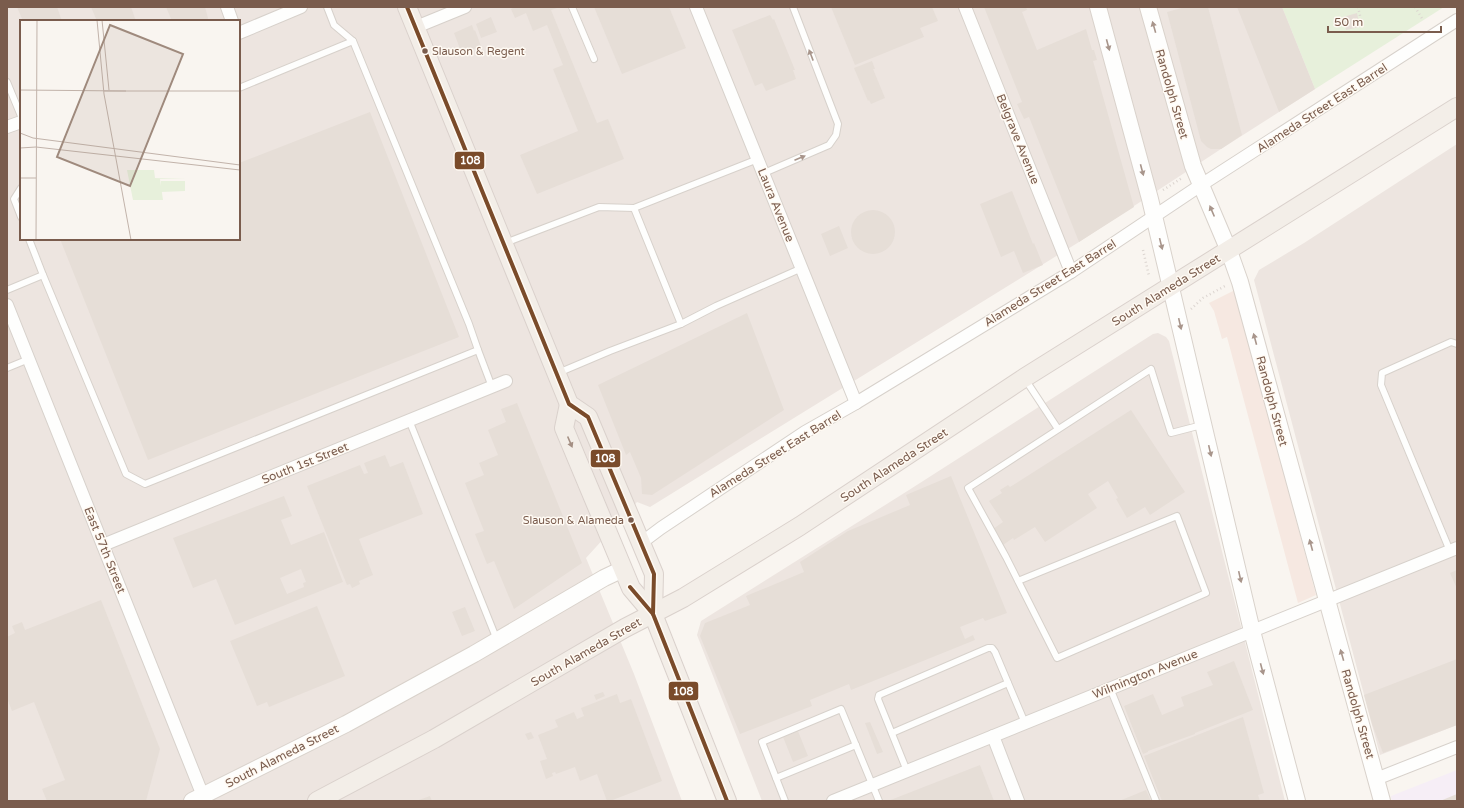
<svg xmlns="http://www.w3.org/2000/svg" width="1464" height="808" font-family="'Varela Round',sans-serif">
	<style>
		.commercial { fill: #f6e8e1 }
		.industrial { fill: #ede5e0; fill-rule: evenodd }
		.education { fill: #f6eef6 }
		.green { fill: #e7f0db }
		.building { fill: #e6ded7; fill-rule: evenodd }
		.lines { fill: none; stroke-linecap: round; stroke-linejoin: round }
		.lane-casing { stroke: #d7d1cb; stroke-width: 8 }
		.street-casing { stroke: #d7d1cb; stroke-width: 14 }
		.secondary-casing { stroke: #d9d2cb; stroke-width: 18 }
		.primary-casing { stroke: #dad1cc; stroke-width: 20 }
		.path { stroke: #dcd5d0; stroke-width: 2.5; stroke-dasharray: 1 3; stroke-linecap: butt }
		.lane { stroke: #fefefd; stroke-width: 6 }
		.street { stroke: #fefefd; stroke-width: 12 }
		.secondary { stroke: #fefefd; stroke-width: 16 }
		.primary { stroke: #f3eee8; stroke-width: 18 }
		.bus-1-casing { stroke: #fffaf3; stroke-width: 7 }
		.bus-1 { stroke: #7a4b2a; stroke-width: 4 }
		.oneway { fill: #a8958b }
		.oneway2 { fill: #a48f83 }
		.bus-dot { fill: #7a5c4d; stroke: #fffaf3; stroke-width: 1.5 }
		.labels { text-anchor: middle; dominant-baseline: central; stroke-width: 3; stroke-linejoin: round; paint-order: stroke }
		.bus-label { font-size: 11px; fill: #7a5c4d; stroke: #fffaf3; text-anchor: start }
		.street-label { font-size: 12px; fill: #7a5c4d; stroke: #fffaf3 }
		.inset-road { fill: none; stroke: #c2b3aa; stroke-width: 1 }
		.view { fill: #9f8a7d; fill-opacity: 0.15; stroke: #9f8a7d; stroke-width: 2 }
		.inset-edge { fill: none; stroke: #7a5c4d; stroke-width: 2 }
		.line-badge { stroke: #fffaf3; stroke-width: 1.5 }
		.badge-label { font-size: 11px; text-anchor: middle; font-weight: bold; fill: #fff }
	</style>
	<rect width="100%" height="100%" fill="#f9f5f0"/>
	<!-- commercial -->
	<path class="commercial" d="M1235 290 1316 595 1298 603 1227 337 1222 339 1214 311 1209 303Z"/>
	<!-- industrial -->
	<g class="industrial">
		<path d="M7 7H1282L1315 89 1221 149 1079 242 650 507 637 502 586 558 634 674 682 801H7ZM21 21H239V239H21Z"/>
		<path d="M1457 144V725L1380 755 1254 280 1259 270 1304 243Z"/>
		<path d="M1158 333 1166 337 1169 341 1285 801H762L697 635 701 621 909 490 1153 334Z"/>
	</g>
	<!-- education -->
	<path class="education" d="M1457 770V801H1392L1391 796Z"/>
	<!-- green -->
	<path class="green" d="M1282 7H1444L1315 89Z"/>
	<!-- building -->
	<g class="building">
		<path d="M17 7H57L62 21H23Z"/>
		<path d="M91 7H131L136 21H97Z"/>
		<path d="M166 7H205L208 18 207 21H172Z"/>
		<path d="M515 7H556L557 8 551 10 597 123 608 119 624 159 537 194 520 155 578 131 553 69 563 65 547 25 533 31 526 13 515 18 511 9Z"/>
		<path d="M594 7H669L686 48 622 74Z"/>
		<path d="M831 7H932L938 21 920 28 924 37 855 65Z"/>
		<path d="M984 7H1026L1027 10 1022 12 1037 50 1086 29 1092 50H1094L1097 60 1093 61 1134 207 1079 242 1029 117 1024 119 1017 104 1022 102Z"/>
		<path d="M1185 7H1208L1242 135 1221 149H1211L1207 147 1201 141 1167 12Z"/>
		<path d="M1237 7H1282L1315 89 1279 112Z"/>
		<path d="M1357 13 1360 27 1346 30 1343 17Z"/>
		<path d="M770 15 773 20 774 19 795 70H793L796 79 766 91 762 83 755 86 732 30Z"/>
		<path d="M491 17 497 32 481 38 476 24Z"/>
		<path d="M472 25 474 31 475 30 481 46 462 54 454 33Z"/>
		<path d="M872 61 875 69H873L885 98 871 104 869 100 868 101 854 68Z"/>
		<path d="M370 112 459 337 148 460 60 239H239V163Z"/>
		<path d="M1012 191 1033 244 1034 243 1043 265 1023 273 1014 251 1001 257 980 204Z"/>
		<circle cx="873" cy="232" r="22"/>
		<path d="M839 226 848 248 830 256 821 234Z"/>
		<path d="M747 313 784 410 652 495 642 494 641 478 630 452 626 455 598 385Z"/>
		<path d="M517 403 582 563 514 609 494 561 487 564 475 534 484 531 465 483 484 475 479 463 498 455 488 430 506 422 501 409Z"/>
		<path d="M1131 410 1185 492 1150 515 1145 507 1127 518 1116 499 1118 498 1108 481 1088 494 1097 508 1045 542 1035 527 1014 540 1013 538 1003 545 993 529 1003 522 989 501 1002 493 1000 490 1008 485 1010 487Z"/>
		<path d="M385 455 390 467 403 462 423 514 359 539 373 575 359 581 360 584 352 588 350 584 347 585 307 486 360 465 364 474 368 473 364 463Z"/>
		<path d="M951 476 1007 613 985 621 983 618 960 627 965 639 973 635 975 640 851 690 849 684 810 700 812 706 740 734 700 636 705 623 750 605 746 596 804 572 800 562 848 531 910 505 906 495Z"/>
		<path d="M284 496 292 516 281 520 291 545 324 532 343 582 235 625 216 579 193 588 173 538ZM301 569 306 582 303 583 304 587 287 594 280 578Z"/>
		<path d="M1457 570V589L1450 573Z"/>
		<path d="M101 600 160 749 146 801H47L42 789 65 780 34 702 12 711 7 698V637L15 633 12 626 22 622 25 630Z"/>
		<path d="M317 606 345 676 269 707 267 702 257 706 230 641Z"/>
		<path d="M465 607 475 631 462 636 452 612Z"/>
		<path d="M1457 659V725L1383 753 1372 724 1364 695Z"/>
		<path d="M1234 661 1253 710 1195 733V734L1148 751V752L1143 754 1124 706 1153 694 1162 715 1184 706 1181 697 1213 685 1207 672Z"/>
		<path d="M603 692 605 696 596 700 594 695Z"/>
		<path d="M617 694 620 703 631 699 662 781 610 801H607L597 774 580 781 575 767 556 774 555 772 552 773 553 776 546 779 540 761 547 759 538 735 558 727 555 720 574 712 577 719 584 716 581 708Z"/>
		<path d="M1243 717 1264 793 1258 795 1260 801H1162L1144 756Z"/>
		<path d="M870 722 883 752 877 754 865 723Z"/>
		<path d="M798 731 808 756 793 762 783 737Z"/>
		<path d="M531 732 534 738 528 740 525 734Z"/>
		<path d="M980 765 994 801H888Z"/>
		<path d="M1146 790 1151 801H1119Z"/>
		<path d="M1457 794V801H1440Z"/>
		<path d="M430 796 432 801H416Z"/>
	</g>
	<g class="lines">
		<!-- lane casing -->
		<g class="lane-casing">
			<g id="lane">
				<path d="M572 7 594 59"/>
				<path d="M7 82 21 116"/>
				<path d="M239 88 353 41"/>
				<path d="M764 173 829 145 836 135 838 124 793 7"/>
				<path d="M21 188 14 199 21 217"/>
				<path d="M634 208 758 159"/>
				<path d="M505 243 599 207 634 208 681 324"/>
				<path d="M43 275 126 474 145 484 478 350 469 324 353 41 334 25 327 7"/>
				<path d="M7 290 43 275 29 239"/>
				<path d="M478 350 492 387"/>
				<path d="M7 368 29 359"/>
				<path d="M558 373 610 351 681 324 716 306 802 268"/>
				<path d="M1025 379 1058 429"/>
				<path d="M409 420 497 640"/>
				<path d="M1450 551 1381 385 1382 373 1451 342 1457 344"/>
				<path d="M1018 581 1177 516 1206 593 1057 658 1006 557 968 488 1151 369 1171 433 1202 425"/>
				<path d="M1110 688 1156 801"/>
				<path d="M892 733 1008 683"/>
				<path d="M907 771 878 699 879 695 988 648H992L995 652 1025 723"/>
				<path d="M776 778 762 742 841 709 879 801"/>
				<path d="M785 801 776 778 856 745"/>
			</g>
		</g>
		<!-- street casing -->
		<g class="street-casing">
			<g id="street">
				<path d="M227 7 232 21"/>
				<path d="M696 7 856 403"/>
				<path d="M965 7 1071 272"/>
				<path d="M416 27 465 7"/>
				<path d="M239 33 301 7"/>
				<path d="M7 127 21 122"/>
				<path d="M7 305 203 796"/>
				<path d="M641 543 661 528 805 432 856 403 1071 272 1201 185 1457 20"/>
				<path d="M103 545 506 381"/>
				<path d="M993 736 1018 801"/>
				<path d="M1376 779 1457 747"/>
				<path d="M833 801 1457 548"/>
			</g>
		</g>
		<!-- secondary casing -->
		<g class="secondary-casing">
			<g id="secondary">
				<path d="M1098 7 1150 199 1252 631 1297 801"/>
				<path d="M1148 7 1193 166 1229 251 1240 282 1382 801"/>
				<path d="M192 801 346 724 474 654 604 578 623 569"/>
			</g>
		</g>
		<!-- primary casing -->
		<g class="primary-casing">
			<g id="primary">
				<path d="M407 7 569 404 588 417 654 574 653 614"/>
				<path d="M569 404 564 428 631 588 653 614 727 801"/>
				<path d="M317 801 434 739 625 628 683 598 800 526 1024 378 1457 107"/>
			</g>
		</g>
		<!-- path -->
		<g class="path">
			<path d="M1358 7 1361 20H1359"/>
			<path d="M1415 7 1423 20"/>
			<path d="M1163 190 1182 178"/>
			<path d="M1143 250 1149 276"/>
			<path d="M1191 309 1203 298 1225 286"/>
		</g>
		<!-- lane -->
		<use href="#lane" class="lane"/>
		<!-- street -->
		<use href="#street" class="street"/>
		<!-- secondary -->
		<use href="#secondary" class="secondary"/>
		<!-- primary -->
		<use href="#primary" class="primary"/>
		<!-- bus-1 casing -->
		<g class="bus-1-casing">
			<g id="bus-1">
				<path d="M407 7 569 404 588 417 654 574 653 614"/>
				<path d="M630 587 653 614 727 801"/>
			</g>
		</g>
		<!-- bus-1 -->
		<use href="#bus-1" class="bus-1"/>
	</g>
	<!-- one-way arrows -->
	<defs><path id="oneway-solid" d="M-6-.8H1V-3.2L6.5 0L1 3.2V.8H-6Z"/></defs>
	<g class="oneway">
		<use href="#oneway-solid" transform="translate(1154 27) rotate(-106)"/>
		<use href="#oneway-solid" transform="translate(1108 45) rotate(75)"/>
		<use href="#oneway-solid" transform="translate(811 55) rotate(-111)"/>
		<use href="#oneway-solid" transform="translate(800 158) rotate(-23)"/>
		<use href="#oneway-solid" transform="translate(1142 170) rotate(75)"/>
		<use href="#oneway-solid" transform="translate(1212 211) rotate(-113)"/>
		<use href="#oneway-solid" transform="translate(1161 244) rotate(76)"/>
		<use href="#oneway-solid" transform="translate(1180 324) rotate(77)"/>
		<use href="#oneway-solid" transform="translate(1255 339) rotate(-105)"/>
		<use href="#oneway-solid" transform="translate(1210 451) rotate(77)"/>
		<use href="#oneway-solid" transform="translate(1311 545) rotate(-105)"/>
		<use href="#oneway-solid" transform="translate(1240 577) rotate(77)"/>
		<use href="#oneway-solid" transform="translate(1342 655) rotate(-106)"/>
		<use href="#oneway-solid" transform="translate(1262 669) rotate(75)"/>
	</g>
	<use class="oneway2" href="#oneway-solid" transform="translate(570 442) rotate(67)"/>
	<!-- markers -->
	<g class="bus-dot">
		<circle cx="425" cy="51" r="3.5"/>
		<circle cx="631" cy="520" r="3.5"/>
	</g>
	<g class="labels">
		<!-- bus labels -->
		<g class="bus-label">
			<text x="432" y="51">Slauson &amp; Regent</text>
			<text x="624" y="520" text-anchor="end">Slauson &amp; Alameda</text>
		</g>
		<!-- street labels -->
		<g class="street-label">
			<text transform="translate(1172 94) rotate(74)">Randolph Street</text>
			<text transform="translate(1322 108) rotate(-33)">Alameda Street East Barrel</text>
			<text transform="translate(1018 139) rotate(68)">Belgrave Avenue</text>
			<text transform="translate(776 205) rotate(68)">Laura Avenue</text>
			<text transform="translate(1050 283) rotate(-32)">Alameda Street East Barrel</text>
			<text transform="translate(1166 290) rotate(-32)">South Alameda Street</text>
			<text transform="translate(1272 401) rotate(75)">Randolph Street</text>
			<text transform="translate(775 454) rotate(-32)">Alameda Street East Barrel</text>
			<text transform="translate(305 463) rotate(-22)">South 1st Street</text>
			<text transform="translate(894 465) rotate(-33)">South Alameda Street</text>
			<text transform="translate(105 550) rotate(68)">East 57th Street</text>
			<text transform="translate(586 652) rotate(-30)">South Alameda Street</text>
			<text transform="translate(1145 674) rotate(-22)">Wilmington Avenue</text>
			<text transform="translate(1358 714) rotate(74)">Randolph Street</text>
			<text transform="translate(282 756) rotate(-27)">South Alameda Street</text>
		</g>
	</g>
	<!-- overview -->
	<g transform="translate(20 20)">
		<rect width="220" height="220" fill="#f9f5f0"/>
		<path d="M107 150H134L135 158 166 159H140L143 180H113ZM141 161H165V171L141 172Z" fill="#e7f0db"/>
		<path class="inset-road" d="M77 0 84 74 111 220M82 0 89 70M0 70 106 71M84 71H220M0 113 13 118 220 145M0 128 16 127 220 150M0 158H16M16 220 17 0"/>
		<path class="view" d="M90 5 163 34 110 166 37 137Z"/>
		<rect width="220" height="220" class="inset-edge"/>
	</g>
	<g class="line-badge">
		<rect x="454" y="151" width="31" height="19" rx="4" fill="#7a4b2a"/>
		<rect x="590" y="449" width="31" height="19" rx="4" fill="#7a4b2a"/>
		<rect x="668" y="681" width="31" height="20" rx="4" fill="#7a4b2a"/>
	</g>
	<g class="badge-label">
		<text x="470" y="164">108</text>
		<text x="605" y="462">108</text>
		<text x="683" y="695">108</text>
	</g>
	<!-- border -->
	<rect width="1464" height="808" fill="none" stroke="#7a5c4d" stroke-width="16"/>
	<!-- scale -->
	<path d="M1328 26v6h113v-6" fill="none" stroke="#7a5c4d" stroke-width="2"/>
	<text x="1334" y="26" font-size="12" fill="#7a5c4d" stroke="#fffaf3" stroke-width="3" paint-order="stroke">50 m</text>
</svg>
